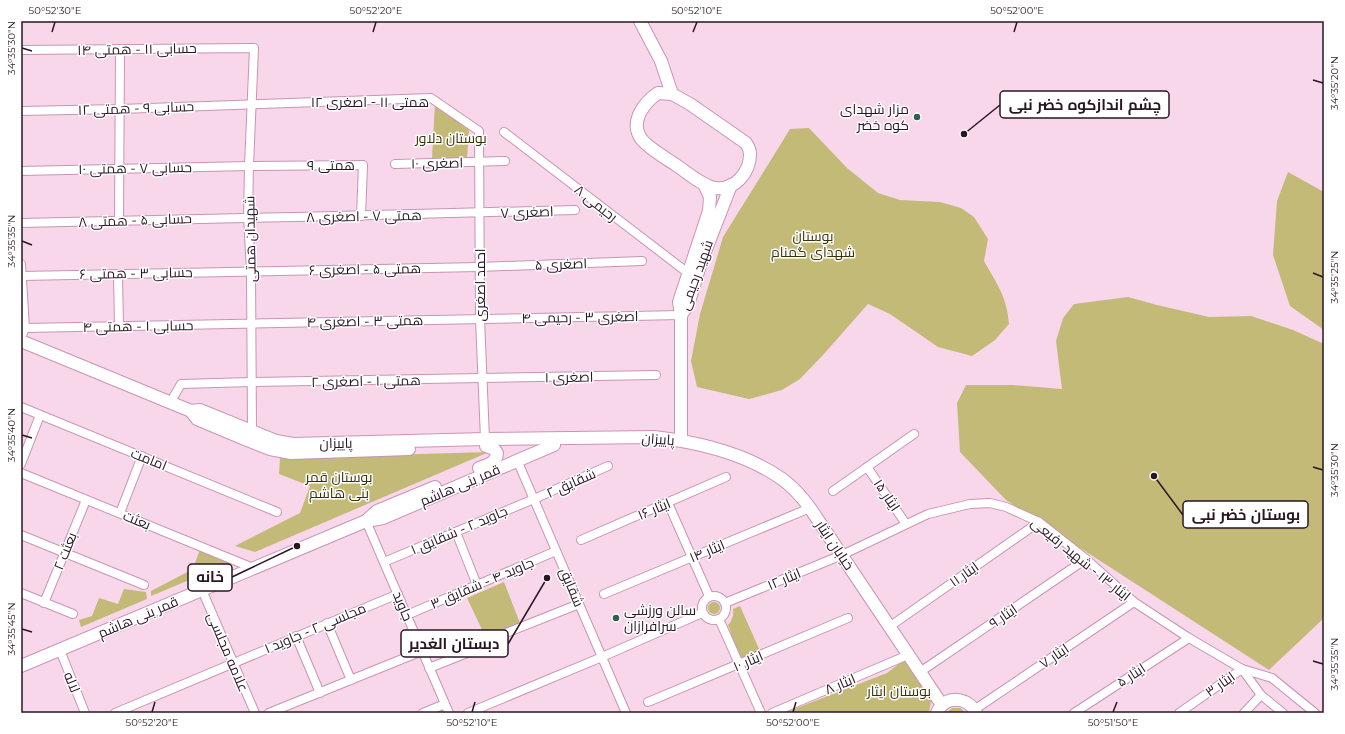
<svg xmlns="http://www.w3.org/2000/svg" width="1345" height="734" font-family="Montserrat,Cairo,sans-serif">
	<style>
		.green { fill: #c3ba78 }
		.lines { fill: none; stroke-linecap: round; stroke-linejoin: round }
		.street-casing { stroke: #c994b4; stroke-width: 10 }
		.secondary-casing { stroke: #c994b4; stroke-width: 14 }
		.street { stroke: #fff; stroke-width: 8 }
		.secondary { stroke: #fff; stroke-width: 12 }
		.ticks { fill: none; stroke: #2a1623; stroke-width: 1.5 }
		.poi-dot { fill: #2b6249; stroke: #fff; stroke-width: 1.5 }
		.labels { text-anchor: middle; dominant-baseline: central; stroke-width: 3; stroke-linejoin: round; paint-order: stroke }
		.street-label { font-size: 14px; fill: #2a1623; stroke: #fff }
		.poi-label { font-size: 14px; fill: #2a1623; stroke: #fff; text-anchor: end }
		.park-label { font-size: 14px; fill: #373208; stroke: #fff }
		.leader { fill: none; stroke: #2a1623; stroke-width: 1.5 }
		.callout-dot { fill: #2a1623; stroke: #fff; stroke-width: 1.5 }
		.callout { fill: #fff; stroke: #2a1623; stroke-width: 1.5 }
		.callout-label { font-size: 15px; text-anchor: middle; font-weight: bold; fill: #2a1623 }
		.neatline { fill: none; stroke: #2a1623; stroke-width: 1.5 }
		.ticks-label { font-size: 10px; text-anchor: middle; fill: #2a1623 }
	</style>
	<rect width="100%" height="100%" fill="#f9d7eb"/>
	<!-- green -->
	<g class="green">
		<path d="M435 104 469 130 467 158H432Z"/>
		<path d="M809 128 847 168 878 193 900 200 940 202 961 208 974 217 988 239 984 261C997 284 1007 297 1009 324L995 340 972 356 938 347 890 314 868 304 823 355 800 379 782 390 749 399 697 387 691 361 700 314 723 237 790 129Z"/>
		<path d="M1288 172 1324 192V330L1290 306 1273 255 1277 201Z"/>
		<path d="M1128 297 1157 305 1209 317 1251 316 1293 330 1324 344V618L1269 670 1006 500 960 452 957 403 966 385H1013L1062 389 1056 341 1063 318 1074 304Z"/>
		<path d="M489 452 255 552 235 546 300 513 310 486 279 474 280 458Z"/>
		<path d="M200 549 230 563 151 596V591L193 569Z"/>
		<path d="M504 582 520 623 485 636 467 598Z"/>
		<path d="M124 589 146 592 147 599 81 627 79 620 92 616 99 598 118 604Z"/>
		<circle cx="714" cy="608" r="6"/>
		<path d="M740 606 760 651 740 658 728 625C732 621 734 615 733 609Z"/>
		<path d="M904 660 931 701 929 713H784L887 673Z"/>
		<path d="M952 708H960L966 713H946Z"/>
	</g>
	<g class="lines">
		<!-- street casing -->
		<g class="street-casing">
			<g id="street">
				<path d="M21 50 254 48 249 166 248 217 251 271 252 431"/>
				<path d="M21 111 120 109 431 98 479 131 480 319 485 439"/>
				<path d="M504 132 688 273"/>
				<path d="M395 164 505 161"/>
				<path d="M21 171 249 166 363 165 361 216"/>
				<path d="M119 220 120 49"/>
				<path d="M21 223C206 218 390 216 575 210"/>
				<path d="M21 264 25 328 21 338"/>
				<path d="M118 274 119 327"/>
				<path d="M21 276 479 267 642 261"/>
				<path d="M25 328 681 315"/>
				<path d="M170 403 181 384 251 382 656 375"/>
				<path d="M21 407 277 512"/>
				<path d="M517 460 626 713"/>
				<path d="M21 464 40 415"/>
				<path d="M867 467 906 524"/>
				<path d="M21 473 253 568"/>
				<path d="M833 491 914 434"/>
				<path d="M668 503 709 596"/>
				<path d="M120 513 142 456"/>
				<path d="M366 521 449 713"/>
				<path d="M456 532 477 585"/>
				<path d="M21 535 144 585"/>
				<path d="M581 540 726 477"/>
				<path d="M384 562 534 499 608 466"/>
				<path d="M202 590 255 713"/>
				<path d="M21 593 73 614"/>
				<path d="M604 594 810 508"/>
				<circle cx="714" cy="608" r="12"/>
				<path d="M44 603 86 500"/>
				<path d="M725 603 842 555 928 514 970 504 990 503 1006 507 1039 522 1086 559 1134 602 1189 638 1242 669 1272 678 1315 713"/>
				<path d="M407 615 556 551"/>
				<path d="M719 619 761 713"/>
				<path d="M327 623 351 680"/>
				<path d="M889 627 1039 522"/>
				<path d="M296 636 320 693"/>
				<path d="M60 650 85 713"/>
				<path d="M429 668 485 646 491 639 579 604"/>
				<path d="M1242 669 1261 695 1283 713"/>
				<path d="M920 672 1086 559"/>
				<path d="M648 702 848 618"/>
				<path d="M974 710 1134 602"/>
				<path d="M115 713 398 594"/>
				<path d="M269 713 422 651"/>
				<path d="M423 713 445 704"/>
				<path d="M468 713 602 657 702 613"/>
				<path d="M772 713 908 655"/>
				<path d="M1074 713 1189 638"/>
				<path d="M1179 713 1242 669"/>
				<path d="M1244 713 1261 695"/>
			</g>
		</g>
		<!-- secondary casing -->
		<g class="secondary-casing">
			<g id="secondary">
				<path d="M640 21 661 61 672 94"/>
				<path d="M658 93 672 94 690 104 746 143C748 146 750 151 750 154 750 172 735 191 715 188 701 185 688 173 676 165 667 159 645 146 640 137 630 120 645 102 658 93Z"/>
				<path d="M681 315 688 305 701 262 731 185"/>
				<path d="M21 341 191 411 200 410 276 441 293 444 485 439 654 437C698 442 745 453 782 479 793 487 802 497 810 508L942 705"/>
				<path d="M191 411 197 419 247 440 270 449 291 453 409 449"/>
				<path d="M681 440V315L679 302 709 211 710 197 704 184"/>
				<path d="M479 468C487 465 497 463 497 453L494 449 486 446"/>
				<path d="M367 520 377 511 435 487"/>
				<path d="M21 666 366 521 383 518 554 445"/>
				<path d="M937 713C944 695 968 696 976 713"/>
			</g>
		</g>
		<!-- street -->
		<use href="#street" class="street"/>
		<!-- secondary -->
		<use href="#secondary" class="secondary"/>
	</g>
	<!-- ticks -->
	<path class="ticks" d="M52 32 55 22M373 32 376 22M693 32 697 22M1014 32 1017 22M22 48 32 51M1313 80 1323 83M22 241 32 245M1313 273 1323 277M22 435 32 438M1313 467 1323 470M22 629 32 632M1313 661 1323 664M152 712 155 702M472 712 475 702M793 712 796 702M1113 712 1117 702"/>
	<!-- markers -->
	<g class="poi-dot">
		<circle cx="917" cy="117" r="4"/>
		<circle cx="616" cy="618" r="4"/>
	</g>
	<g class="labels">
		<!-- street labels -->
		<g class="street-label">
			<text transform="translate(137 49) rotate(-1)">حسابی ۱۱ - همتی ۱۴</text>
			<text x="370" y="102">همتی ۱۱ - اصغری ۱۲</text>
			<text transform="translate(136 108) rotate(-2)">حسابی ۹ - همتی ۱۲</text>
			<text transform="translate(437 163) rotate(-1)">اصغری ۱۰</text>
			<text x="331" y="165">همتی ۹</text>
			<text transform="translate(135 168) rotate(-1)">حسابی ۷ - همتی ۱۰</text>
			<text transform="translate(596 203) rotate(38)">رحیمی ۸</text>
			<text transform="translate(527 212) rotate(-2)">اصغری ۷</text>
			<text transform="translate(364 216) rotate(-1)">همتی ۷ - اصغری ۸</text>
			<text transform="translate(135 220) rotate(-2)">حسابی ۵ - همتی ۸</text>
			<text transform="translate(250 239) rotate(-91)">شهیدان همتی</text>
			<text transform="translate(561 264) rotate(-2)">اصغری ۵</text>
			<text transform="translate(365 269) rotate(-1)">همتی ۵ - اصغری ۶</text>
			<text transform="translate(136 273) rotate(-1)">حسابی ۳ - همتی ۶</text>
			<text transform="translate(696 275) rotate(-70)">شهید رحیمی</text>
			<text transform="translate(480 285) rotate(-90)">احمد اصغری</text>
			<text transform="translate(580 317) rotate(-1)">اصغری ۳ - رحیمی ۴</text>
			<text transform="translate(365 321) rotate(-1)">همتی ۳ - اصغری ۴</text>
			<text transform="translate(138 326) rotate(-1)">حسابی ۱ - همتی ۴</text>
			<text transform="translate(569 377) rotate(-1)">اصغری ۱</text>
			<text transform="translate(366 381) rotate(-1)">همتی ۱ - اصغری ۲</text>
			<text transform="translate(658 439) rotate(4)">پاییزان</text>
			<text transform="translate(336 443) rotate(-1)">پاییزان</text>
			<text transform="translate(149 459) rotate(22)">امامت</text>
			<text transform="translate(571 483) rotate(-24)">شقایق ۲</text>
			<text transform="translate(460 485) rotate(-23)">قمر بنی هاشم</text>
			<text transform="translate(887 495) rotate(56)">ایثار ۱۵</text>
			<text transform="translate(654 509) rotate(-23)">ایثار ۱۶</text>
			<text transform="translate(137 520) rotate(22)">بعثت</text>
			<text transform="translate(459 530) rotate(-23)">جاوید ۲ - شقایق ۱</text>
			<text transform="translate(835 545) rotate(56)">خیابان ایثار</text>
			<text transform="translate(65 551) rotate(-68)">بعثت ۲</text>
			<text transform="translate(707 551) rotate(-23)">ایثار ۱۴</text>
			<text transform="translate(1081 559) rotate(39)">ایثار ۱۳ - شهید رفیعی</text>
			<text transform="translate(964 574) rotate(-35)">ایثار ۱۱</text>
			<text transform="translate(784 579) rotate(-23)">ایثار ۱۲</text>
			<text transform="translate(482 583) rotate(-23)">جاوید ۴ - شقایق ۳</text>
			<text transform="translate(572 587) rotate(67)">شقایق</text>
			<text transform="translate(403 606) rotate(67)">جاوید</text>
			<text transform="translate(1003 616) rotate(-34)">ایثار ۹</text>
			<text transform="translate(138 617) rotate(-23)">قمر بنی هاشم</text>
			<text transform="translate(315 628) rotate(-23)">مجلسی ۲ - جاوید ۱</text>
			<text transform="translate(228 652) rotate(67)">علامه مجلسی</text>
			<text transform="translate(1054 656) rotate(-34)">ایثار ۷</text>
			<text transform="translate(748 661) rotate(-23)">ایثار ۱۰</text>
			<text transform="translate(1131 675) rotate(-33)">ایثار ۵</text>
			<text transform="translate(72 682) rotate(68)">لاله</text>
			<text transform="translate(840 684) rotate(-23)">ایثار ۸</text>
			<text transform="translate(1220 684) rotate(-35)">ایثار ۳</text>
		</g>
		<!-- poi labels -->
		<g class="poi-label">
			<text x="909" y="109">مزار شهدای<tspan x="909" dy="16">کوه خضر</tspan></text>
			<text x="624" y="610" text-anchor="start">سالن ورزشی<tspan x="624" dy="16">سرافرازان</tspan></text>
		</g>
		<!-- park labels -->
		<g class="park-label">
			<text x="451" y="138">بوستان دلاور</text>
			<text x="813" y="236">بوستان<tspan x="813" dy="16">شهدای گمنام</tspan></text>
			<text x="339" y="477">بوستان قمر<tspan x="339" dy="16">بنی هاشم</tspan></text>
			<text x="899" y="691">بوستان ایثار</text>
		</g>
	</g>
	<!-- callouts -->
	<path class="leader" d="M964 134L1000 105M1154 476L1183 515M297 546L232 577M547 578L508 644"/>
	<g class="callout-dot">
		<circle cx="964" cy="134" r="4"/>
		<circle cx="1154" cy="476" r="4"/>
		<circle cx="297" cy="546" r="4"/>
		<circle cx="547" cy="578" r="4"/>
	</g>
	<g class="callout">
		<rect x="1000" y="91" width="169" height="27" rx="4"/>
		<rect x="1183" y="501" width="125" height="27" rx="4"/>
		<rect x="188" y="564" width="44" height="27" rx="4"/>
		<rect x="401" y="630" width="107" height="27" rx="4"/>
	</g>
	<g class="callout-label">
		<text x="1085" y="110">چشم اندازکوه خضر نبی</text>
		<text x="1246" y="520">بوستان خضر نبی</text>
		<text x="210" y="582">خانه</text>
		<text x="454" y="649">دبستان الغدیر</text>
	</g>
	<!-- border -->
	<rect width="1345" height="734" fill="none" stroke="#ffffff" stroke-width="44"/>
	<rect x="22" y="22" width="1301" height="690" class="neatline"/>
	<g class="ticks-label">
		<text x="55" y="14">50°52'30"E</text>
		<text x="376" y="14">50°52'20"E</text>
		<text x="697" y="14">50°52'10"E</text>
		<text x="1017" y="14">50°52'00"E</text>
		<text transform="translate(11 48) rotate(-90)" y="4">34°35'30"N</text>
		<text transform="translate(1334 83) rotate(-90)" y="4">34°35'20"N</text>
		<text transform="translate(11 241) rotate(-90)" y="4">34°35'35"N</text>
		<text transform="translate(1334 277) rotate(-90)" y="4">34°35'25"N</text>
		<text transform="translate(11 435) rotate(-90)" y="4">34°35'40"N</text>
		<text transform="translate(1334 470) rotate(-90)" y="4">34°35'30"N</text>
		<text transform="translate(11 629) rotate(-90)" y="4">34°35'45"N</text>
		<text transform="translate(1334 664) rotate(-90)" y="4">34°35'35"N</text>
		<text x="152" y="726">50°52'20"E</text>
		<text x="472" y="726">50°52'10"E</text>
		<text x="793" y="726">50°52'00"E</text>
		<text x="1113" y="726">50°51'50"E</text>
	</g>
</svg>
